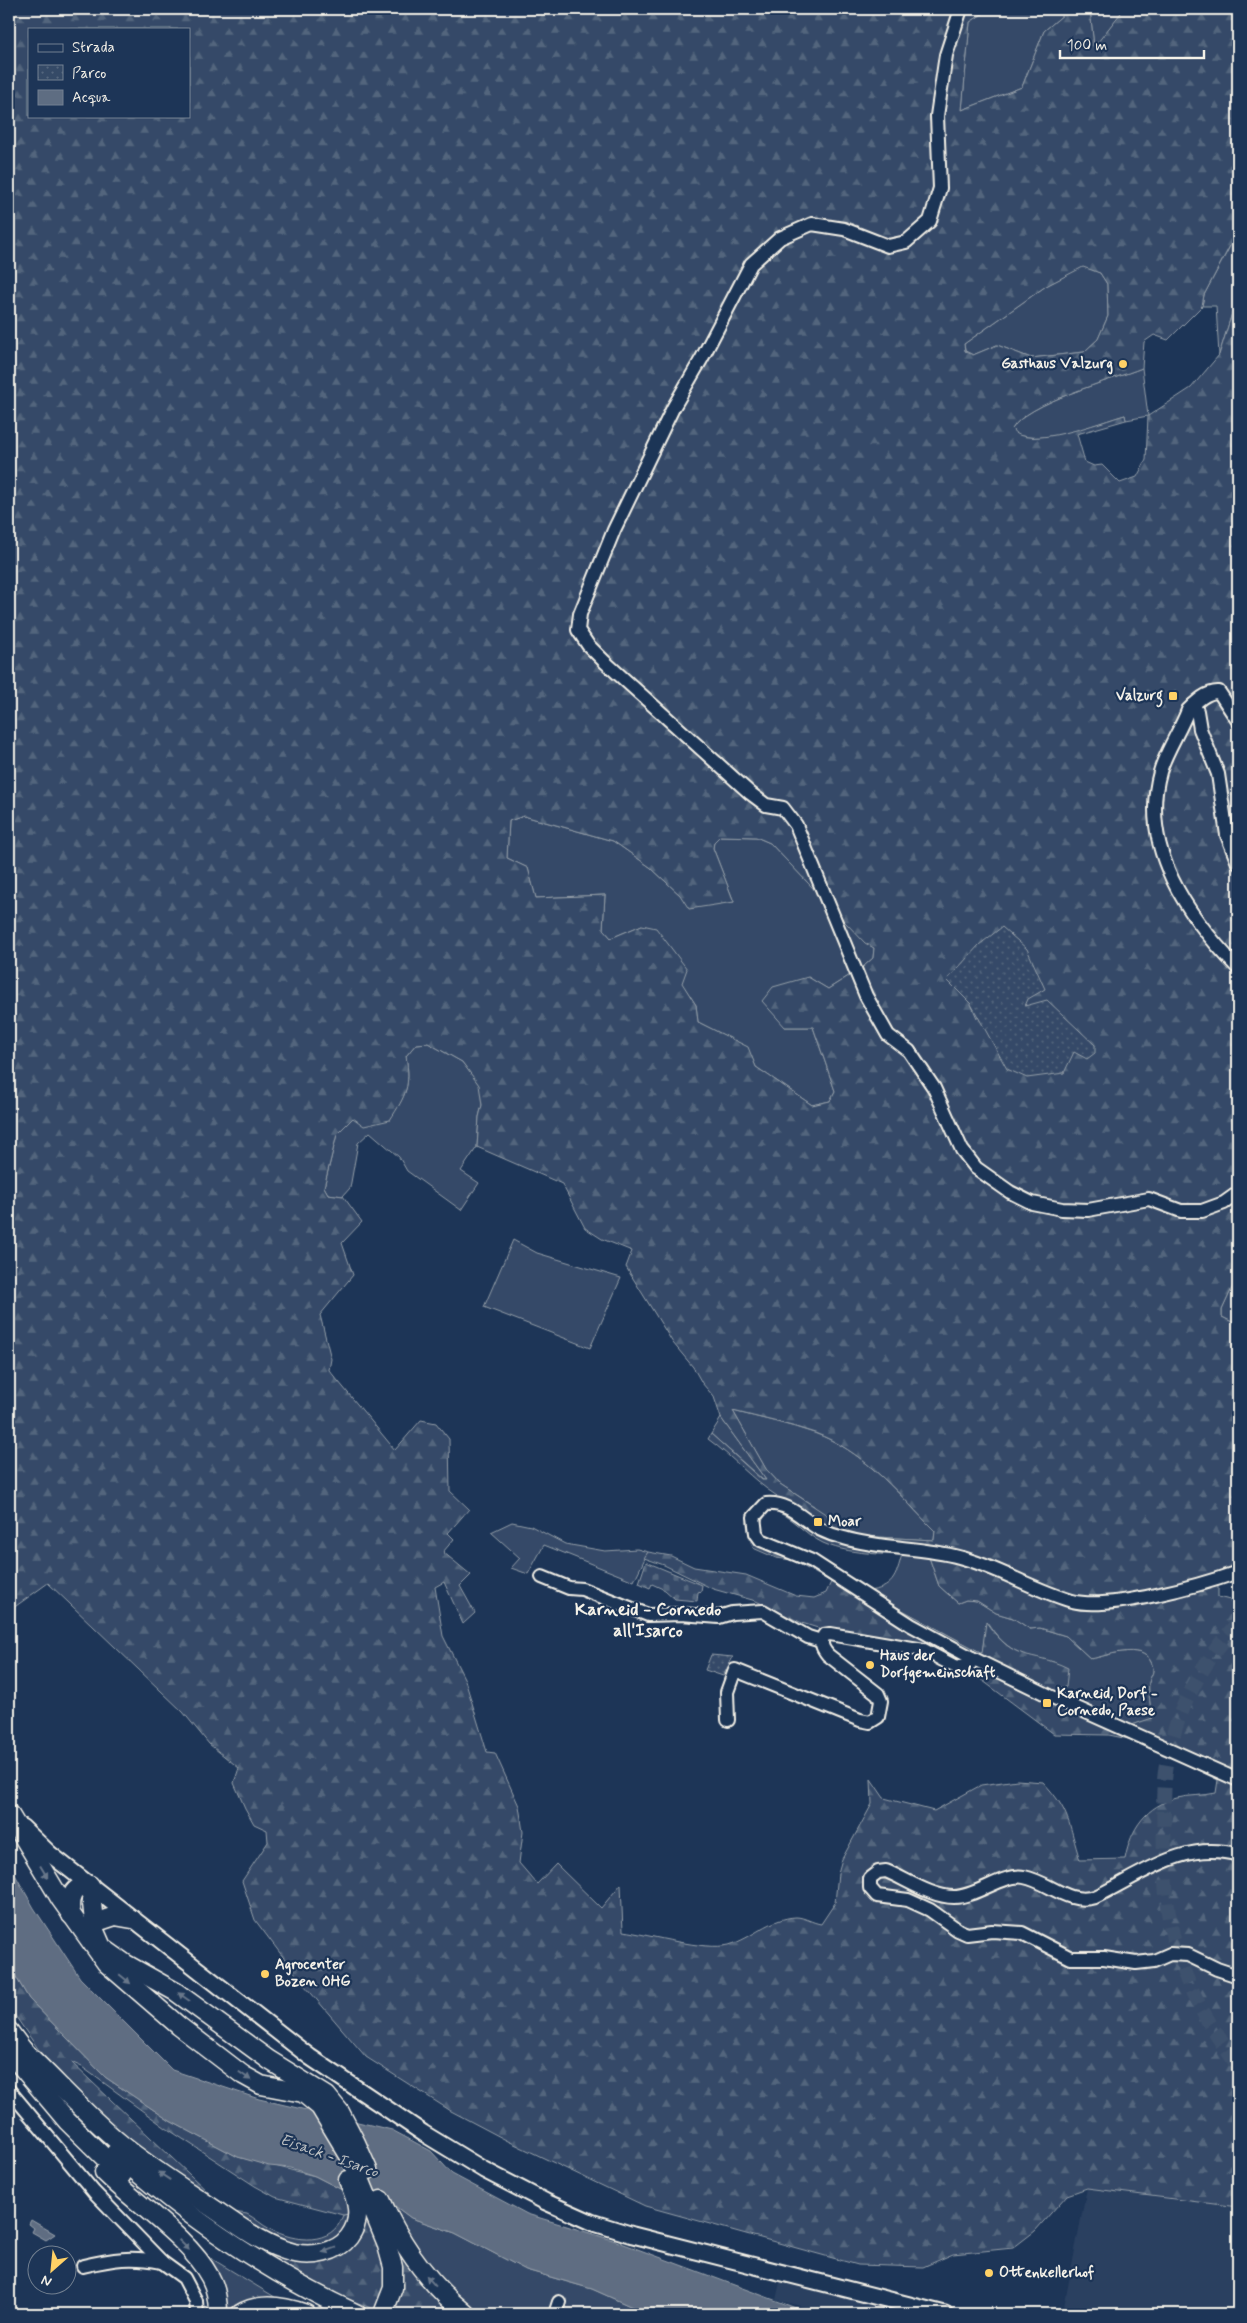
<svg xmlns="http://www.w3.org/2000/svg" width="1247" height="2323" font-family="Mynerve,sans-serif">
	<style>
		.built { fill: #2a4060 }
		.grass { fill: #354a67; stroke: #949ea8 }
		.forest { fill: url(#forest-firs); stroke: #949ea8; fill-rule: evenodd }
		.cemetery { fill: url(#cemetery-stones); stroke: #949ea8 }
		.park { fill: url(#park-dots); stroke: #949ea8 }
		.water { fill: #5e6d82; stroke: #9aa2ab }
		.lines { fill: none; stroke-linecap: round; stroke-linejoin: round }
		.major-tunnel { stroke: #3d516d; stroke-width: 15; stroke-dasharray: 15 8; stroke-linecap: butt }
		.minor-casing { stroke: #f4f1e8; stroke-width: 16 }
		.major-casing { stroke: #f4f1e8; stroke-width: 19 }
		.highway-casing { stroke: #f4f1e8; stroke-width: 21 }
		.minor { stroke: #1d3557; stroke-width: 12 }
		.major { stroke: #1d3557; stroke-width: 15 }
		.highway { stroke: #1d3557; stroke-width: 18 }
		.oneway { fill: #68778a }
		.poi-dot { fill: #ffd166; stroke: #1d3557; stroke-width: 2 }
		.labels { text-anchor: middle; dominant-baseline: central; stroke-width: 4.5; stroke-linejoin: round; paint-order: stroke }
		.poi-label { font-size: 15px; font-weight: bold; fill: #f4f1e8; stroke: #1d3557; text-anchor: start }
		.water-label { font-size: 16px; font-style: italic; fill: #c0c3c4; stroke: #1d3557 }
		.quarter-label { font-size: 18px; font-weight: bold; fill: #f4f1e8; stroke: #1d3557 }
	</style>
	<defs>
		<pattern id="forest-firs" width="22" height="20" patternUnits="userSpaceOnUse" patternTransform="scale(1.25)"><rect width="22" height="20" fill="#354a67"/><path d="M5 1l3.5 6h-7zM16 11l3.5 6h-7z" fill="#53657d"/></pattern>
		<pattern id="cemetery-stones" width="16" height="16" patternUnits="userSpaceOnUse" patternTransform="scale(1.25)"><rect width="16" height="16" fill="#354a67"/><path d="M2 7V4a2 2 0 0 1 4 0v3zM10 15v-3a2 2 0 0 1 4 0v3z" fill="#53657d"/></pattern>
		<pattern id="park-dots" width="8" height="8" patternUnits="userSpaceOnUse" patternTransform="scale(1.25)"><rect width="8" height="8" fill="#354a67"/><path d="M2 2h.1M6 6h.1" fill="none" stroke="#53657d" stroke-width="1.8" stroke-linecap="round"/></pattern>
	</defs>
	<rect width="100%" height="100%" fill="#1d3557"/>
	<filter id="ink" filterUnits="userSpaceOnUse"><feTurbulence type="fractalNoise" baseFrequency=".02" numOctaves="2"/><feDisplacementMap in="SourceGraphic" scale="10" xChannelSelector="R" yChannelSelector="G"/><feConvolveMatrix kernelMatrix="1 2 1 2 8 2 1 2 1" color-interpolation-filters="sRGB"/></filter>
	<g filter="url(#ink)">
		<!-- built -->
		<g class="built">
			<path d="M1087 2188 1238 2207V2314H1067L1064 2307Z"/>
			<path d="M781 2278 905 2309 904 2314H833L776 2300Z"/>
		</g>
		<!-- grass -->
		<g class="grass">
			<path d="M990 9H1070L1044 31 1022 87 962 110 970 22Z"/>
			<path d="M1090 9H1124L1094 48Z"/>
			<path d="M1235 237 1238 239V294L1219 355 1216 306H1202L1204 295Z"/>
			<path d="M1083 266 1100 273 1107 284 1108 316 1098 339 1084 352 1031 358 997 345 973 355 965 351 964 344 1046 286Z"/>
			<path d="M1142 368 1148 416 1126 420 1125 415C1094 424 1045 446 1015 434L1012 429C1026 403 1112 380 1142 368Z"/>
			<path d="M524 816 613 841 650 867 680 895 734 902 713 848 714 842 720 836 756 837 770 843 865 942 874 948 873 958 863 967 828 989 808 977 785 1027H813L835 1091 830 1101 812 1105 756 1067 747 1047 698 1022 696 1005 642 925 611 938 603 929 605 895 536 898 528 868 507 858 509 821Z"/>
			<path d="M428 1043 462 1062 480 1085 482 1105 479 1117 477 1147 461 1171 479 1183 461 1210 407 1171 399 1157 370 1132 358 1143 350 1188 343 1196 328 1194 324 1187 337 1134 353 1118 389 1120C406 1095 411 1086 406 1056L416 1044Z"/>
			<path d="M513 1240 537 1253 621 1278 590 1348 484 1307Z"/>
			<path d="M1238 1275V1325L1222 1317V1310Z"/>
			<path d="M733 1411C760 1418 788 1424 814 1433 861 1449 895 1490 928 1524L935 1531 934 1540 858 1536 832 1528 814 1506 780 1484 766 1469Z"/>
			<path d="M721 1418 766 1480H763L711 1434Z"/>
			<path d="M512 1522 531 1526 565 1544 605 1551 637 1549 648 1552 634 1581 544 1545 528 1574 511 1568 520 1558 491 1532Z"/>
			<path d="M902 1554 929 1557 939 1586 958 1603 966 1600 977 1601 996 1613 1013 1618 1030 1629 1040 1628 1066 1636 1091 1659C1109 1655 1148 1640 1153 1668 1154 1673 1150 1677 1149 1683 1148 1694 1151 1707 1152 1719L1132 1725 1057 1694 1054 1662C1021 1656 1006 1651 987 1622L982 1653 867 1591C893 1589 896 1577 902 1554Z"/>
			<path d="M210 2194C216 2200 224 2208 231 2211 236 2213 242 2213 247 2214 255 2218 262 2225 270 2229 294 2242 333 2247 343 2215L354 2213 350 2227 322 2249 280 2243 208 2198Z"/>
			<path d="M388 2201 411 2218 455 2233 526 2270 592 2289 648 2314H476L432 2274Z"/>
			<path d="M199 2251 288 2305 221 2314Z"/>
		</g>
		<!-- forest -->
		<g class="forest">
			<path d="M9 9H990L970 22 962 110 1022 87 1044 31 1070 9H1090L1094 47 1124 9H1238V239L1234 238 1204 295 1202 306 1168 340 1154 335 1144 342 1142 368C1112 380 1026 403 1012 429 1025 452 1103 421 1125 415L1126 420 1077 434 1085 462 1094 466 1102 465 1120 483 1137 477 1146 460 1148 416 1191 388 1219 355 1238 294V1275L1222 1310V1317L1238 1325V1579L1218 1586V1597L1230 1600 1238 1620V1743L1233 1758 1238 1761V2207L1087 2188 1067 2195 1035 2231 1013 2248 953 2254 923 2267 858 2265 645 2206 508 2141 451 2111 366 2057 305 1986 255 1920 242 1881 268 1842 267 1830 254 1824 245 1808 234 1783 239 1768 209 1744 183 1712 48 1583 9 1611ZM29 29H189V116H29ZM1083 267 1100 273 1107 284 1108 316 1098 339 1084 352 1031 358 997 345 973 355 965 351 964 344 1046 286ZM524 816 613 841 650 867 680 895 689 909 734 902 713 848 714 842 720 836 756 837 770 843 865 943 874 948 873 958 863 967 828 989 808 977 773 987 762 1001 785 1027H813L835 1091 830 1101 812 1105 756 1067 748 1047 698 1022 696 1005 682 983 687 969 656 928 642 925 611 938 603 929 605 895 536 898 528 868 507 858 509 821ZM971 1004 1025 1006 977 1018ZM428 1043 462 1062 479 1085 482 1105 479 1117 477 1147 562 1184 585 1228 602 1239 632 1251 626 1267 673 1343 693 1367 702 1383 714 1397 721 1418 766 1480H762L711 1434 708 1439C733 1457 752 1480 777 1496 744 1505 742 1517 753 1548L776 1558 792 1560 831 1582 826 1593 814 1598 796 1596 746 1575 694 1567 671 1556 648 1552 644 1558 664 1565 713 1589 756 1601 802 1623 894 1652 922 1657 935 1663 953 1677 971 1672 1054 1734 1109 1735 1138 1741 1218 1780 1216 1793C1203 1796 1189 1795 1177 1798 1146 1806 1131 1828 1125 1859L1080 1860C1068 1823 1071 1812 1043 1782L1017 1780 981 1785 934 1811 884 1798 871 1779 872 1804 842 1859 838 1873 835 1903 821 1924C813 1923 804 1917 796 1917 770 1918 753 1938 729 1945 704 1951 651 1935 623 1931L621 1884 601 1908 556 1864 537 1884 519 1863 523 1832 519 1806 495 1753 487 1752 465 1680 443 1636 435 1587 444 1582 463 1624 475 1613 460 1586 471 1575 443 1552 454 1539 448 1533 469 1509 450 1491 449 1439 436 1423 421 1420 395 1450 329 1370 331 1359 320 1315 353 1275 342 1243 362 1222 343 1196 328 1194 324 1187 337 1134 353 1118 364 1126 390 1120C406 1095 411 1086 406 1056L416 1044ZM733 1411C760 1418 789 1424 815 1433 861 1450 895 1489 928 1524L935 1531 934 1540 858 1536 832 1528V1521L827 1515 780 1484 766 1469ZM772 1510C792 1516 804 1534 823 1543 855 1557 895 1553 929 1557L939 1586 958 1603 966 1600 977 1601 996 1613 1013 1618 1030 1629 1040 1628 1066 1636 1091 1659C1109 1655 1148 1640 1153 1668 1154 1673 1150 1677 1149 1683 1148 1694 1151 1707 1152 1718L1132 1725 1057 1693 1058 1688 1066 1687 1068 1668C1029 1649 1016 1665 986 1622L982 1653 867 1591 816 1556 763 1534 761 1523 767 1512Z"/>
			<path d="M9 1965 29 1999 105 2077 170 2121 238 2157 315 2176 348 2193 354 2213 343 2215 275 2197 255 2186 166 2128 82 2067 71 2062 210 2194 208 2198 164 2169 103 2118 41 2053 9 2007Z"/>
			<path d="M363 2208 376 2235 387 2280 378 2311 336 2294 275 2261 282 2255 328 2257Z"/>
			<path d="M387 2229 458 2314H389Z"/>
		</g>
		<!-- cemetery -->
		<path class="cemetery" d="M646 1562 702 1585 701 1591 698 1592 697 1601 675 1599 665 1590 652 1584 650 1588 639 1583Z"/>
		<!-- park -->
		<g class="park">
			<path d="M1002 927 1027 949 1045 989 1028 999 1025 1006 1047 1000 1095 1045V1053L1087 1059 1074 1052 1064 1073 1027 1078 1007 1069 971 1004 947 980 979 945Z"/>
			<path d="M711 1655 733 1657 723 1676 705 1670Z"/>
		</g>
		<!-- water -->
		<g class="water">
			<path d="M9 1864 34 1908 80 1978 172 2070 259 2099 392 2130 431 2151 452 2174 527 2214 616 2241 812 2314H648L592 2289 526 2270 455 2233 411 2218 388 2201 348 2193 315 2176 290 2168 269 2166 238 2157 170 2121 105 2077 29 1999 9 1965Z"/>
			<path d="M31 2220 55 2234 46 2240 32 2232 34 2228 29 2224Z"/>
		</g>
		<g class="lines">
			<!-- major-tunnel -->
			<path class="major-tunnel" d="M1238 1623C1204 1660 1178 1706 1168 1756 1162 1783 1164 1812 1164 1839 1164 1873 1166 1908 1174 1941 1185 1986 1211 2029 1238 2065"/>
			<!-- minor casing -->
			<g class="minor-casing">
				<g id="minor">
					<path d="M961 9 946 55 937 116 940 188 930 221 906 242 888 246 844 229 812 224 780 238 751 264 702 358 673 408 614 530 580 614 578 630 588 645 605 662 750 793 766 805 783 808 796 825 866 996 888 1035 909 1051 934 1088 962 1150 976 1168 1010 1192 1032 1203 1062 1209 1088 1210 1149 1199 1181 1211H1202L1224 1203 1238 1193"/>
					<path d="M1193 705 1197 711 1200 729 1218 774 1227 835 1238 863"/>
					<path d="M1238 721 1219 692C1207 691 1196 702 1188 710 1181 729 1164 755 1160 772 1139 848 1188 917 1238 968"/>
					<path d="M1238 1572C1201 1585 1109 1611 1072 1601 1033 1590 998 1567 959 1557 921 1547 881 1549 844 1538 835 1536 827 1533 819 1529 801 1518 789 1502 766 1504L754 1517 756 1533 761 1540 812 1561 911 1625 972 1658 1050 1696 1238 1780"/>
					<path d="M542 1577 569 1588 582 1589 648 1615 681 1614 719 1617 732 1613 763 1611 808 1637 821 1641"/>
					<path d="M728 1720 727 1692 735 1670 860 1720 870 1722 878 1717 881 1701 878 1694 828 1655C822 1648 820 1643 824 1635L830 1634 924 1650 956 1667 970 1664 972 1658"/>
					<path d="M1238 1855C1185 1839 1141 1875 1095 1897 1067 1905 1050 1882 1024 1877 1004 1873 976 1897 954 1897 931 1897 906 1879 886 1871L878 1872 870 1878V1888L877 1896 908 1900 930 1910 958 1930 967 1934 992 1931 1022 1933 1071 1958H1104L1136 1963 1154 1961 1170 1954 1188 1955 1217 1969 1238 1976"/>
					<path d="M9 2090 94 2192 162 2262 184 2278 196 2301 197 2314"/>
					<path d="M83 2266C113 2259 131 2256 162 2262"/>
					<path d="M555 2314 559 2302"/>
				</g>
			</g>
			<!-- major casing -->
			<g class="major-casing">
				<path id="major" d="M22 1827 50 1854 310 2057 423 2133 484 2170 546 2202 591 2222 633 2235 945 2314"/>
			</g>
			<!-- highway casing -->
			<g class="highway-casing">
				<g id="highway">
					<path d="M10 1815 61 1900 106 1963 179 2026 243 2075 261 2085 303 2093 320 2107 353 2162 386 2242 393 2267V2288L384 2311"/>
					<path d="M71 1915C68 1899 72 1886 90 1885L95 1931 102 1947 126 1964 176 1992 269 2060 327 2096 340 2112 356 2143 368 2170"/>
					<path d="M94 1923 115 1916 132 1919"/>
					<path d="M9 2031 29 2058"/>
					<path d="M22 2049C55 2080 86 2115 121 2144 148 2166 178 2185 208 2205 234 2222 262 2245 294 2253 312 2257 337 2253 349 2237 363 2218 357 2200 348 2180"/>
					<path d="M9 2052 67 2121 122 2175"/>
					<path d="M115 2153C189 2219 267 2272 357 2314"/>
					<path d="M104 2172C136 2204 189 2238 210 2277 216 2288 218 2302 218 2314"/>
					<path d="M381 2200C401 2245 428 2283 466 2314"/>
					<path d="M240 2314C259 2302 286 2307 306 2314"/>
				</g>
			</g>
			<!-- minor -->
			<use href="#minor" class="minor"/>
			<!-- major -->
			<use href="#major" class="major"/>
			<!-- highway -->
			<use href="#highway" class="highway"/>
		</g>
		<!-- one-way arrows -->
		<defs><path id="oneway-solid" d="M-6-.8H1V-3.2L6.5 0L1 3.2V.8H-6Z" transform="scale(1.25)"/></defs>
		<g class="oneway">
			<use href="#oneway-solid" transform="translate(44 1872) rotate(59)"/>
			<use href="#oneway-solid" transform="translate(125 1979) rotate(40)"/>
			<use href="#oneway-solid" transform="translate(184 1997) rotate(-145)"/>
			<use href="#oneway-solid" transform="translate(245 2076) rotate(35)"/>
			<use href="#oneway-solid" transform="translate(164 2176) rotate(-146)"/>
			<use href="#oneway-solid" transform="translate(184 2245) rotate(44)"/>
			<use href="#oneway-solid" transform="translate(329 2250) rotate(160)"/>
			<use href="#oneway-solid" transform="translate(431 2281) rotate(-131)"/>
		</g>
	</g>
	<!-- markers -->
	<g class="poi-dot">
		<circle cx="1123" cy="364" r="5"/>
		<rect x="1168" y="691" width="10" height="10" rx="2.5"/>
		<rect x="813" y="1517" width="10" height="10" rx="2.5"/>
		<circle cx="870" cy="1665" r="5"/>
		<rect x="1042" y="1698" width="10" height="10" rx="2.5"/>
		<circle cx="265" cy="1974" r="5"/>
		<circle cx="989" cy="2273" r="5"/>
	</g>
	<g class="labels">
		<!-- poi labels -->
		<g class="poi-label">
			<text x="1113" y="364" text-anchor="end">Gasthaus Valzurg</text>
			<text x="1163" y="696" text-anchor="end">Valzurg</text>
			<text x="828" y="1522">Moar</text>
			<text x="880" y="1656">Haus der<tspan x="880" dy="17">Dorfgemeinschaft</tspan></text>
			<text x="1057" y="1694">Karneid, Dorf -<tspan x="1057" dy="17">Cornedo, Paese</tspan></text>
			<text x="275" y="1965">Agrocenter<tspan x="275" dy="17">Bozen OHG</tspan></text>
			<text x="999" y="2273">Ottenkellerhof</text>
		</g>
		<!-- water labels -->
		<g class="water-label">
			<text transform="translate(329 2156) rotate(19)">Eisack - Isarco</text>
		</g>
		<!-- quarter labels -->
		<g class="quarter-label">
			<text x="648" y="1610">Karneid - Cornedo<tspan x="648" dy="21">all'Isarco</tspan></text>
		</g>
	</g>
	<!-- margin -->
	<rect width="1247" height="2323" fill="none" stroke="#1d3557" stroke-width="30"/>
	<rect x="15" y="15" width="1217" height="2293" fill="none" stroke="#f4f1e8" stroke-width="2" filter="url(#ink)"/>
	<!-- legend -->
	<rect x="28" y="28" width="162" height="90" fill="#1d3557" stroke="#738091"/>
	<rect x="38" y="44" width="25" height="8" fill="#1d3557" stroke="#738091"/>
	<text x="72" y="52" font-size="15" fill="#f4f1e8">Strada</text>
	<rect x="38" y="65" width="25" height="15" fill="url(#park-dots)" stroke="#738091"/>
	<text x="72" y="78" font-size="15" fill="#f4f1e8">Parco</text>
	<rect x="38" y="90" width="25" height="15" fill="#5e6d82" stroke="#738091"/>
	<text x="72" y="102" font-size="15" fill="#f4f1e8">Acqua</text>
	<!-- north arrow -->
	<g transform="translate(52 2270) rotate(207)"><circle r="24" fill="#1d3557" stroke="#738091"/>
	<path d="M0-4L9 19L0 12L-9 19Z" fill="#ffd166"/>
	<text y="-8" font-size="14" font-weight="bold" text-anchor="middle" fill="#f4f1e8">N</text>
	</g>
	<!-- scale -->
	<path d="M1060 50v8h144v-8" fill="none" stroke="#f4f1e8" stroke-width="2.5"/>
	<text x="1067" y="50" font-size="15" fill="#f4f1e8" stroke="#1d3557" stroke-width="4" paint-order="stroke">100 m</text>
</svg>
